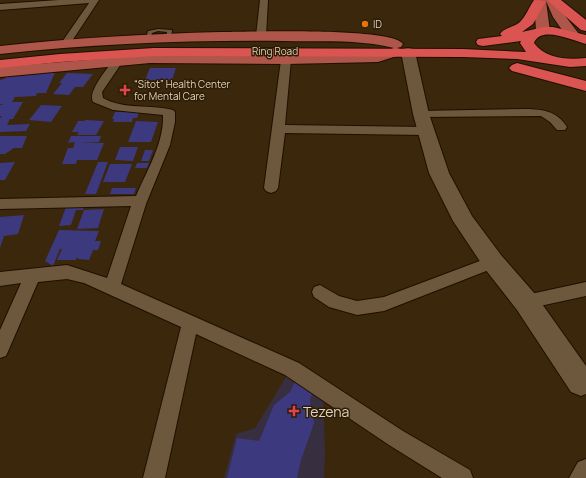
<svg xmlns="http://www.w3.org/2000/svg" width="586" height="478" font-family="Manrope,sans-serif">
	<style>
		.medical { fill: #372f3f }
		.building { fill: #3d397f }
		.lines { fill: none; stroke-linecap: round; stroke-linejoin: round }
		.lane-casing { stroke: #200f00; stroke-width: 2 }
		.street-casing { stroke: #200f00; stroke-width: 2 }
		.secondary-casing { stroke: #200f00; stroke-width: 2 }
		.primary-casing { stroke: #200f00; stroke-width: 2 }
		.highway-casing { stroke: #200f00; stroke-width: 2 }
		.lane { fill: #6d583d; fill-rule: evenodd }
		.street { fill: #6d583d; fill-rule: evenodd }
		.secondary { fill: #6d583d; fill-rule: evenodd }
		.primary { fill: #ae5649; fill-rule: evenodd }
		.highway { fill: #da5451; fill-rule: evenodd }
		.food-dot { fill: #e8710a; stroke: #2f1d03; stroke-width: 1.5 }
		.health-dot { fill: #e0444e; stroke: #2f1d03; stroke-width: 1.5 }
		.labels { text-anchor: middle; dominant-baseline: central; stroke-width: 3; stroke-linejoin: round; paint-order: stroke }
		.far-poi-label { font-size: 10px; fill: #ded2c3; stroke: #2f1d03; text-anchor: start }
		.far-street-label { font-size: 10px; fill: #ded2c3; stroke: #2f1d03 }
		.near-poi-label { font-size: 14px; fill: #ded2c3; stroke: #2f1d03; text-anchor: start }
	</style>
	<rect width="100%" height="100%" fill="#3a270c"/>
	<!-- medical -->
	<path class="medical" d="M289 372 323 394 325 450 324 478H224L236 434 255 428Z"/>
	<!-- building -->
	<g class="building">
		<path d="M150 68H176L172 80H145Z"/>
		<path d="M56 70 46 93H37L36 96 15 97 12 102H23L13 119H10L7 125 30 124 26 131 0 132V118L2 116H0V105L4 104H0V80L4 79 10 74Z"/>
		<path d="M67 73 93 74 83 87H75L69 95 53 94 62 83H59Z"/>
		<path d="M41 105 62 106 51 122 29 120Z"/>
		<path d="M115 112H139L137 118H133L132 122H113L114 119H112Z"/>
		<path d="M85 120 104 121 96 135H77L79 132H72L78 121H85Z"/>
		<path d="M136 121 158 122 151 142H128Z"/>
		<path d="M0 136H27L22 148H14L5 154H0Z"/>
		<path d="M71 136H101L99 142H79L104 143 97 160H77L76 164H62L68 148H73L75 142 68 143Z"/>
		<path d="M120 147H138L133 161 115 160Z"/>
		<path d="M145 150H153L149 161H141Z"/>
		<path d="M15 162 5 180H0V163Z"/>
		<path d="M98 162H108L96 194H85Z"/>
		<path d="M137 163H149L147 168H135Z"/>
		<path d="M110 164H132L125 182H103Z"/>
		<path d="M112 188H136L134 194H110Z"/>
		<path d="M85 203 83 210H76L71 225 59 226 67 204Z"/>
		<path d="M104 209 98 228 77 229 84 210Z"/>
		<path d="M24 215 18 234 4 236 0 248V217Z"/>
		<path d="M59 230 99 231 95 241H101L98 250H93L89 260 78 259V258L77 257 76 260H57L62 249H60L53 266 45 261Z"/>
		<path d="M295 382 313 391 310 400 314 423 301 460 297 478H227L237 438 259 441 274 405 290 392Z"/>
	</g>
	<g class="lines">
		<!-- lane casing -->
		<g class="lane-casing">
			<path id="lane" d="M158 29 172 30 171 39 166 38 167 32 158 31 152 33 150 39H146L148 31Z"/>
		</g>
		<!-- street casing -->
		<g class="street-casing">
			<g id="street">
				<path d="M59 0H99L70 44 67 45 62 42 89 3 0 10V4Z"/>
				<path d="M260 0H268L266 36 261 39 256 36Z"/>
				<path d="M286 57 291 60 285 125 425 127 429 128 431 131 429 134 425 135 285 133 278 188 276 191 271 193 266 191 264 188 281 60Z"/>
				<path d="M118 58 123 61 102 92 103 98C124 110 150 104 173 110L175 112V122L170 145 146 204 121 284 299 363 403 431 470 470 473 478H442L389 445 285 375 196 334 165 478H143L181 327 84 283 67 279 38 282 6 356 0 358V330L21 283 0 286V272L67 265 107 278 131 206 0 209V199L136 196C147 170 164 143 163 115L113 110 93 102C87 92 108 68 114 59Z"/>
				<path d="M522 109C541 109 556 110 567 127L565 130H557L550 122 541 116 421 117 417 116 415 114 417 112 421 111Z"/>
				<path d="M493 256 499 258 501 262 499 266 384 311 357 315 329 307 314 297 312 292 314 287 320 285 339 296 357 301 384 297Z"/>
				<path d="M586 282V296L526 309 520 307 518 302 520 297 526 295Z"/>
				<path d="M586 459V478H569L578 462Z"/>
			</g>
		</g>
		<!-- secondary casing -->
		<g class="secondary-casing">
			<path id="secondary" d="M408 48 413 49 415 52 429 114 449 173 472 216 501 255 535 294 586 366V394L581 396 571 392 517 310 485 269 453 221 429 173 413 114 401 52 403 49Z"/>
		</g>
		<!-- primary casing -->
		<g class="primary-casing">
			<g id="primary">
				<path d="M534 0H558L566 17 579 34 577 37 572 38 567 37 553 17 546 1 550 31 548 34H538L536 31Z"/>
				<path d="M220 32C246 32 392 27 403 44L401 47 397 48 400 49 402 52 400 55 378 62 286 64 150 63 0 77V67L150 55 286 56 376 54 394 48C357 39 321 42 282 41 188 40 94 44 0 54V46C73 38 146 34 220 32Z"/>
			</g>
		</g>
		<!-- highway casing -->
		<g class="highway-casing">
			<g id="highway">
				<path d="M534 0 546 1 533 24 522 32 544 27H553L586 35V44C573 41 541 25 534 43 546 59 568 60 586 58V66L570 67 517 59 463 57 154 56 60 62 0 68V60L60 54 154 48 463 49 526 52 520 43 521 41 483 46 478 45 476 42 478 39 502 36 500 34C504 28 514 27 520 22 526 16 529 7 534 0Z"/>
				<path d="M547 0H561L586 20V31L581 30Z"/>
				<path d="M517 63 586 81V91L512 71 509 68 512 65Z"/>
			</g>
		</g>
		<!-- lane -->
		<use href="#lane" class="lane"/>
		<!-- street -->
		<use href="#street" class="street"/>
		<!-- secondary -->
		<use href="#secondary" class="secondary"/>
		<!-- primary -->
		<use href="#primary" class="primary"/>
		<!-- highway -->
		<use href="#highway" class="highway"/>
	</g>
	<!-- markers -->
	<circle class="food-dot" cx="365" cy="24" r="4"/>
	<g class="health-dot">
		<path d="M123 84h4v4h4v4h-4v4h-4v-4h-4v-4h4z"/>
		<path d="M292 405h4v4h4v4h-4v4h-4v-4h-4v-4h4z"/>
	</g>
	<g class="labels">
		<!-- far-poi labels -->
		<g class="far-poi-label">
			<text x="373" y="24">ID</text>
			<text x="134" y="84">“Sitot” Health Center<tspan x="134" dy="12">for Mental Care</tspan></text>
		</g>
		<!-- far-street labels -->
		<g class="far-street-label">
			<text x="275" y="51">Ring Road</text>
		</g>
		<!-- near-poi labels -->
		<g class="near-poi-label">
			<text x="303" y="411">Tezena</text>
		</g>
	</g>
</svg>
